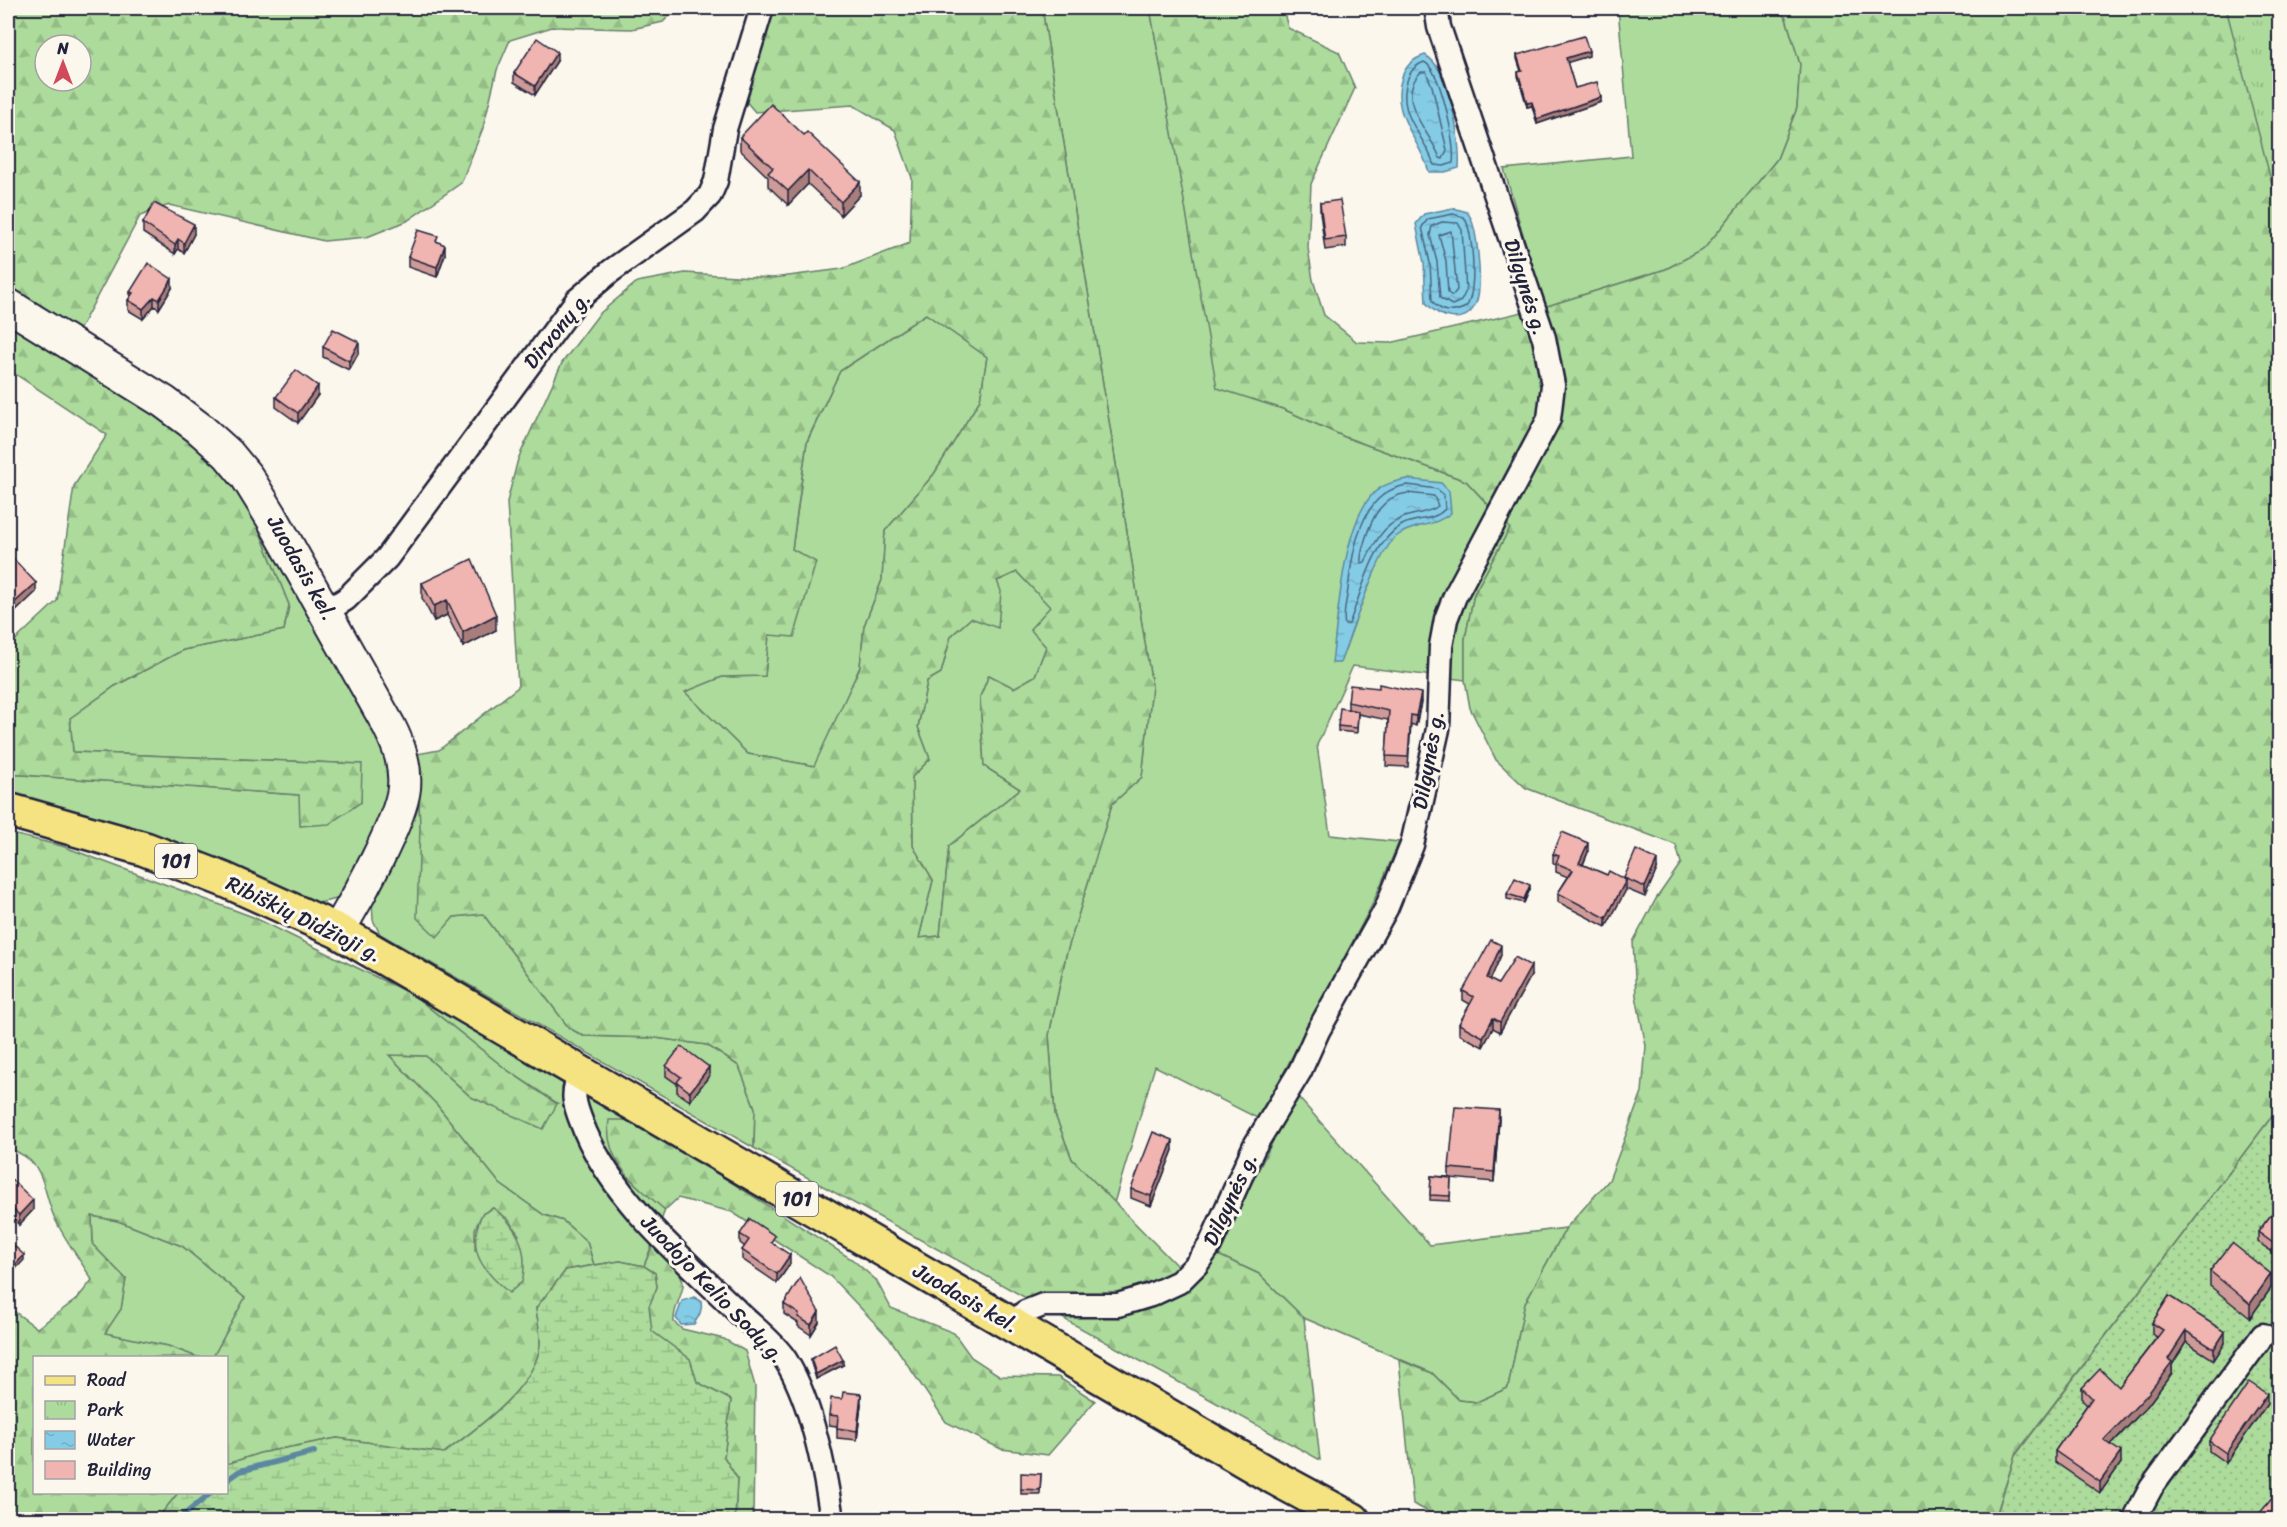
<svg xmlns="http://www.w3.org/2000/svg" width="2287" height="1527" font-family="Sriracha,sans-serif">
	<style>
		.grass { fill: #acdb9b; stroke: #677e6b; stroke-width: 1.5 }
		.forest { fill: url(#forest-firs); stroke: #677e6b; stroke-width: 1.5; fill-rule: evenodd }
		.wetland { fill: url(#wetland-marsh); stroke: #677e6b; stroke-width: 1.5 }
		.park { fill: url(#park-tufts); stroke: #677e6b; stroke-width: 1.5 }
		.garden { fill: url(#garden-dots); stroke: #677e6b; stroke-width: 1.5 }
		.water { fill: url(#water-ripples); stroke: #5d87a1; stroke-width: 1.5 }
		.lines { fill: none; stroke-linecap: round; stroke-linejoin: round }
		.shore { stroke: #49667f; stroke-width: 1.5 }
		.stream { stroke: #5d87a1; stroke-width: 6 }
		.street-casing { stroke: #22223b; stroke-width: 27 }
		.secondary-casing { stroke: #22223b; stroke-width: 36 }
		.primary-casing { stroke: #22223b; stroke-width: 38 }
		.street { stroke: #fbf7ec; stroke-width: 22 }
		.secondary { stroke: #fbf7ec; stroke-width: 32 }
		.primary { stroke: #f5e382; stroke-width: 33 }
		.wall { fill: #ce9b98; stroke: #22223b; stroke-width: 1.5 }
		.shaded-wall { fill: #a87e7c; stroke: #22223b; stroke-width: 1.5 }
		.building { fill: #f0b4b1; stroke: #22223b; stroke-width: 1.5 }
		.labels { text-anchor: middle; dominant-baseline: central; stroke-width: 6; stroke-linejoin: round; paint-order: stroke }
		.shield { fill: #fbf7ec; stroke: #636270; stroke-width: 1.5 }
		.shield-label { font-size: 20px; font-weight: bold; fill: #22223b }
		.street-label { font-size: 21px; fill: #22223b; stroke: #fbf7ec }
	</style>
	<defs>
		<pattern id="forest-firs" width="22" height="20" patternUnits="userSpaceOnUse" patternTransform="scale(1.5)"><rect width="22" height="20" fill="#acdb9b"/><path d="M5 1l3.5 6h-7zM16 11l3.5 6h-7z" fill="#94bc86"/></pattern>
		<pattern id="wetland-marsh" width="20" height="14" patternUnits="userSpaceOnUse" patternTransform="scale(1.5)"><rect width="20" height="14" fill="#acdb9b"/><path d="M1 5h8M5 5V1M11 12h8M15 12V8" fill="none" stroke="#94bc86"/></pattern>
		<pattern id="park-tufts" width="24" height="20" patternUnits="userSpaceOnUse" patternTransform="scale(1.5)"><rect width="24" height="20" fill="#acdb9b"/><path d="M3 7l-1-3M5 7V3M7 7l1-3M15 17l-1-3M17 17v-4M19 17l1-3" fill="none" stroke="#94bc86"/></pattern>
		<pattern id="garden-dots" width="8" height="8" patternUnits="userSpaceOnUse" patternTransform="scale(1.5)"><rect width="8" height="8" fill="#acdb9b"/><path d="M2 2h.1M6 6h.1" fill="none" stroke="#94bc86" stroke-width="1.8" stroke-linecap="round"/></pattern>
		<pattern id="water-ripples" width="26" height="14" patternUnits="userSpaceOnUse" patternTransform="scale(1.5)"><rect width="26" height="14" fill="#84cbe5"/><path d="M2 4q2-2 4 0t4 0M15 11q2-2 4 0t4 0" fill="none" stroke="#72aec5"/></pattern>
	</defs>
	<rect width="100%" height="100%" fill="#fbf7ec"/>
	<filter id="ink" filterUnits="userSpaceOnUse"><feTurbulence type="fractalNoise" baseFrequency=".0167" numOctaves="2"/><feDisplacementMap in="SourceGraphic" scale="12" xChannelSelector="R" yChannelSelector="G"/><feConvolveMatrix kernelMatrix="1 2 1 2 8 2 1 2 1" color-interpolation-filters="sRGB"/></filter>
	<g filter="url(#ink)">
		<!-- grass -->
		<g class="grass">
			<path d="M1042 8H1150L1218 388 1283 409 1345 437 1466 481 1510 528 1474 594 1465 639V680L1353 666 1317 745 1330 835 1399 842 1372 905 1281 1078 1430 1245 1566 1228 1525 1303 1508 1388 1477 1402 1459 1400 1432 1373 1304 1318 1259 1274 1216 1254 1279 1129 1155 1066 1114 1203 1072 1159 1055 1115 1049 1035 1066 955 1112 804 1142 777 1152 686Z"/>
			<path d="M1618 8H1776L1786 18 1800 64 1797 108 1777 159 1704 249 1666 269 1544 307 1504 169 1631 156Z"/>
			<path d="M926 314 987 357 980 400 934 474 885 531 882 580 864 626 860 667 815 766 748 754 684 692 722 677 765 676 769 635 792 550 807 442 840 371Z"/>
			<path d="M251 510 373 715 393 774 385 813 341 898 314 904 8 795V774L300 795 301 826 361 802V764L73 752 70 718 115 686 183 650 284 630 289 605Z"/>
			<path d="M1017 572 1051 607 1046 647 1035 676 1014 688 989 675 980 697 984 766 1020 789 949 846 940 936 919 938 933 880 913 847 912 777 930 759 918 727 927 681 941 673 951 636 971 618 998 627 997 581Z"/>
			<path d="M419 799 420 826 454 917 483 914 569 1028 583 1036 656 1038 707 1045 739 1066 755 1108 754 1148 380 934 373 920 372 902Z"/>
			<path d="M413 995 529 1058 634 1120 623 1173 665 1210 644 1266 620 1261 594 1265 587 1242 563 1221 544 1215 500 1184 437 1105 389 1055 426 1056 471 1097 557 1103 507 1070Z"/>
			<path d="M92 1216 118 1221 182 1246 245 1298 213 1357H197L168 1346 104 1333 121 1309 126 1279 93 1245Z"/>
		</g>
		<!-- forest -->
		<g class="forest">
			<path d="M8 8H677L663 22 632 29 552 27 510 40 497 70 483 128 461 183 407 221 367 237 324 241 169 205 140 216 76 336 8 291ZM45 45H81V81H45Z"/>
			<path d="M776 8H1042L1152 686 1142 777 1112 804 1066 955 1049 1035 1055 1115 1072 1159 1176 1265 1216 1254 1259 1274 1304 1318 1320 1460 754 1148 755 1108 739 1066 707 1045 656 1038 584 1036 569 1028 483 914 454 917 437 937 417 918 420 826 417 754 439 750 518 687 507 502 518 459 562 363 599 314 637 282 685 273 773 278 842 269 910 243 912 178 895 130 853 105 755 112 745 100 764 21ZM926 314 987 357 980 400 934 474 885 531 882 580 864 626 860 667 814 766 748 754 685 692 722 677 765 676 769 635 794 637 816 562 792 549 807 441 840 371ZM1017 572 1050 607 1030 629 1046 647 1035 676 1014 688 989 675 980 697 984 766 1020 789 949 846 940 936 919 938 933 880 913 846 912 777 930 759 918 727 927 681 941 673 951 636 971 618 998 628 1001 591 997 581Z"/>
			<path d="M1150 8H1283L1288 28 1339 52 1355 88 1311 184 1308 248 1313 280 1324 315 1357 342 1390 343 1544 307 1666 269 1704 249 1777 159 1797 108 1800 64 1786 18 1776 8H2279V1107L2015 1455 1995 1519 1445 1520 1413 1504 1399 1360 1432 1373 1459 1400 1477 1402 1508 1388 1525 1303 1566 1228 1609 1180 1642 1092 1646 1046 1636 996 1633 942 1656 899 1681 863 1676 845 1526 788 1496 760 1470 708 1465 680V639L1474 594 1510 528 1466 481 1345 437 1283 409 1217 388Z"/>
			<path d="M8 325 65 357 183 430 207 454 251 510 289 605 284 630 183 650 115 686 70 718 73 752 362 764 361 802 329 824 300 826 299 795 8 774V647L57 601 74 486 107 435 8 369Z"/>
			<path d="M8 833 62 846 253 917 413 995 507 1070 557 1104 543 1129 471 1097 426 1056 389 1055 437 1105 500 1184 544 1215 563 1221 587 1242 594 1265 566 1270 536 1308C537 1319 541 1333 540 1345 536 1387 476 1429 444 1453L337 1438 260 1453 227 1464 226 1358 213 1357 245 1298 182 1246 118 1221 92 1216 93 1245 126 1279 121 1309 105 1333 168 1346 197 1357 34 1358V1492L178 1493 157 1519H8V1307L37 1328 77 1299 92 1280C81 1261 68 1244 58 1225 40 1193 51 1163 8 1148ZM493 1208 508 1219 519 1235 475 1250V1229L482 1214Z"/>
			<path d="M609 1120H634L853 1260 876 1280 891 1308 954 1333 971 1357 1000 1376 1058 1377 1095 1401 1048 1455 1001 1449 946 1422 891 1340 830 1276 732 1212 678 1198 665 1210C637 1186 603 1161 609 1120Z"/>
			<path d="M653 1244C663 1255 684 1270 683 1286 681 1299 673 1308 674 1322L682 1329 724 1339 745 1351 755 1386 753 1519H735L737 1478 724 1457 731 1400 697 1382 690 1359 651 1331 649 1306 657 1287 655 1273 644 1266Z"/>
		</g>
		<!-- wetland -->
		<g class="wetland">
			<path d="M493 1208C519 1227 529 1251 522 1282L509 1293C481 1269 466 1250 482 1214Z"/>
			<path d="M620 1261 644 1266 655 1273 657 1287 649 1306 652 1331 690 1359 697 1382 731 1400 724 1457 737 1478 735 1519H157L178 1493 226 1492 227 1464 260 1453 337 1438 444 1453C476 1429 536 1387 540 1345 541 1333 537 1319 536 1308L566 1270Z"/>
		</g>
		<!-- park -->
		<path class="park" d="M2226 8H2279V242L2277 203Z"/>
		<!-- garden -->
		<path class="garden" d="M2279 1107V1519L1995 1520 2015 1456Z"/>
		<!-- water -->
		<g class="water">
			<path d="M1425 55C1450 68 1461 141 1459 168L1445 172H1429C1420 139 1389 114 1402 77 1406 65 1413 59 1425 55Z"/>
			<path d="M1453 208 1467 212C1478 224 1483 287 1476 303 1466 327 1439 318 1426 303L1424 263 1416 224 1424 214Z"/>
			<path d="M1408 479 1441 483 1449 491 1451 513C1433 528 1414 523 1397 536 1378 549 1350 638 1340 663H1332C1338 618 1342 530 1371 496 1380 485 1394 481 1408 479Z"/>
			<path d="M694 1297 701 1301C703 1310 699 1316 694 1324L681 1325 676 1318 682 1301Z"/>
		</g>
		<g class="lines">
			<!-- shore -->
			<g class="shore">
				<path d="M1424 62C1441 69 1456 145 1453 163L1444 166 1434 165C1424 133 1395 115 1408 78 1411 70 1416 65 1424 62Z"/>
				<path d="M1421 72H1426L1432 86 1447 150 1443 159 1440 158C1431 133 1393 99 1421 72Z"/>
				<path d="M1453 214 1464 217C1474 231 1477 295 1466 307 1452 314 1442 313 1432 301L1430 263 1422 227 1428 219Z"/>
				<path d="M1442 222 1458 223 1462 230 1466 291 1461 301 1452 305 1440 298 1437 262 1430 235 1432 226Z"/>
				<path d="M1451 231 1457 290 1452 296 1448 293 1446 261 1439 235Z"/>
				<path d="M1408 485 1437 489 1444 495 1445 509C1433 522 1416 517 1402 525 1371 543 1362 592 1349 624L1345 625C1342 616 1347 599 1348 589 1353 550 1360 491 1408 485Z"/>
				<path d="M1408 493 1434 496 1438 506C1432 511 1424 512 1416 514 1387 519 1377 537 1365 562L1361 563C1360 556 1363 547 1365 540 1372 517 1382 496 1408 493Z"/>
			</g>
			<!-- stream -->
			<g class="stream">
				<path d="M226 1481 240 1471 314 1452"/>
				<path d="M178 1520 212 1492"/>
			</g>
			<!-- street casing -->
			<g class="street-casing">
				<g id="street">
					<path d="M327 611 346 599 387 558 577 300 611 271 695 211 710 195 716 181 725 129 762 8"/>
					<path d="M582 1072C568 1094 576 1108 585 1131 616 1203 682 1257 737 1311 752 1326 773 1341 785 1359 811 1400 825 1471 832 1520"/>
					<path d="M1013 1325 1025 1312 1043 1305H1118L1151 1295 1179 1282 1197 1264 1210 1245 1254 1147 1300 1071 1318 1031 1386 909 1412 845 1438 729 1441 646 1446 619 1455 596 1549 419 1553 385 1544 338 1439 27 1436 8"/>
					<path d="M2134 1520 2151 1488 2263 1335"/>
				</g>
			</g>
			<!-- secondary casing -->
			<g class="secondary-casing">
				<path id="secondary" d="M8 305 164 402 199 428 228 454 247 477 271 516 389 726C399 746 406 765 404 788 401 821 356 901 338 931"/>
			</g>
			<!-- primary casing -->
			<g class="primary-casing">
				<path id="primary" d="M8 810 145 849 225 880 338 931 1266 1473 1353 1520"/>
			</g>
			<!-- street -->
			<use href="#street" class="street"/>
			<!-- secondary -->
			<use href="#secondary" class="secondary"/>
			<!-- primary -->
			<use href="#primary" class="primary"/>
		</g>
		<!-- wall -->
		<g class="wall">
			<path d="M1517 55 1589 56 1567 62 1575 88 1601 102 1537 124 1532 106 1527 107 1518 76V72L1521 71 1517 59Z"/>
			<path d="M557 61 535 95 514 82V73Z"/>
			<path d="M740 137 860 195 841 215 808 184 788 205 768 186V177L740 150Z"/>
			<path d="M1320 203 1346 237V247L1325 250 1320 212Z"/>
			<path d="M143 223 194 234 184 253 178 249 175 254 143 233Z"/>
			<path d="M438 242 445 254 437 277 408 267V257Z"/>
			<path d="M172 288 159 309 154 306 143 319 128 310V300L130 298V292Z"/>
			<path d="M323 347 359 352 349 370 323 357Z"/>
			<path d="M318 395 298 423 276 407V397Z"/>
			<path d="M8 553 36 592 13 614 8 608Z"/>
			<path d="M422 583 496 630 463 647 447 615 434 621 422 598Z"/>
			<path d="M1348 702H1421L1416 726 1411 724 1408 767 1386 766 1388 720 1358 714 1357 733 1338 731V726L1348 709Z"/>
			<path d="M1588 852 1583 865 1607 875 1624 879V878L1657 869 1645 897 1626 889 1606 927 1558 902V893L1568 877 1556 872V864L1553 863V854Z"/>
			<path d="M1530 889 1524 903 1507 899V894Z"/>
			<path d="M1501 955 1490 980 1498 984 1531 976 1500 1032 1493 1028 1483 1047 1459 1034V1024L1470 1004 1463 1000V991Z"/>
			<path d="M666 1066 709 1076 690 1101 677 1092V1084L666 1076Z"/>
			<path d="M1499 1120 1494 1182 1451 1178 1450 1201 1430 1200 1431 1176 1449 1177V1168Z"/>
			<path d="M1173 1150 1151 1206 1131 1198V1189Z"/>
			<path d="M8 1176 33 1210 19 1225 8 1213Z"/>
			<path d="M2280 1203V1257L2258 1242V1232Z"/>
			<path d="M740 1234 775 1244 790 1264 777 1283 742 1259V1250L745 1247 740 1243Z"/>
			<path d="M2210 1271 2271 1288 2250 1318 2210 1286Z"/>
			<path d="M2169 1296 2225 1343 2214 1360 2186 1342 2172 1365V1373L2148 1405 2111 1445 2121 1463 2100 1493 2055 1462V1451L2087 1405 2082 1400V1388L2119 1387 2157 1337 2152 1334V1323Z"/>
			<path d="M784 1304 819 1322 811 1335 798 1326V1323L784 1314Z"/>
			<path d="M811 1359 843 1365 816 1379 811 1363Z"/>
			<path d="M861 1404 857 1440 837 1438V1426L829 1425V1415Z"/>
			<path d="M2267 1404 2226 1463 2209 1451V1441Z"/>
			<path d="M1041 1474 1040 1494H1021V1489Z"/>
		</g>
		<!-- shaded-wall -->
		<g class="shaded-wall">
			<path d="M1589 51V56L1566 63V58Z"/>
			<path d="M557 52V61L535 95V86Z"/>
			<path d="M1601 97V102L1537 124V119Z"/>
			<path d="M1532 102V106L1527 107V103Z"/>
			<path d="M808 170V184L788 205V191Z"/>
			<path d="M860 182V195L841 215V202Z"/>
			<path d="M194 224V234L184 253V243Z"/>
			<path d="M178 239V249L175 254V245Z"/>
			<path d="M445 245V254L437 277V267Z"/>
			<path d="M172 279V288L159 309V300Z"/>
			<path d="M154 297V306L143 319V309Z"/>
			<path d="M359 342V352L349 370V361Z"/>
			<path d="M318 386V395L298 423V413Z"/>
			<path d="M36 583V592L13 614V604Z"/>
			<path d="M447 600V615L434 621V606Z"/>
			<path d="M496 615V630L463 647V632Z"/>
			<path d="M1421 693V702L1416 726V716Z"/>
			<path d="M1588 843V852L1579 873V863Z"/>
			<path d="M1657 860V869L1645 897V887Z"/>
			<path d="M1626 880V890L1606 927V918Z"/>
			<path d="M1530 885V889L1524 903V899Z"/>
			<path d="M1501 945V955L1487 988V978Z"/>
			<path d="M1531 966V976L1500 1032V1022Z"/>
			<path d="M1493 1018V1028L1483 1047V1037Z"/>
			<path d="M709 1067V1076L690 1101V1092Z"/>
			<path d="M1499 1110V1120L1494 1182V1172Z"/>
			<path d="M1173 1140V1150L1151 1206V1196Z"/>
			<path d="M33 1200V1210L19 1225V1215Z"/>
			<path d="M24 1255V1260L8 1277V1273Z"/>
			<path d="M790 1255V1264L777 1283V1274Z"/>
			<path d="M2271 1274V1288L2250 1318V1304Z"/>
			<path d="M819 1312V1322L811 1335V1325Z"/>
			<path d="M2186 1331V1342L2172 1365V1373L2148 1405 2104 1452V1440L2168 1359Z"/>
			<path d="M2225 1332V1343L2214 1360V1349Z"/>
			<path d="M843 1360V1365L816 1379V1374Z"/>
			<path d="M861 1394V1404L857 1440V1431Z"/>
			<path d="M2267 1394V1404L2226 1463V1453Z"/>
			<path d="M2121 1452V1463L2100 1493V1482Z"/>
		</g>
		<!-- building -->
		<g class="building">
			<path d="M1584 36 1589 51 1566 58 1575 88 1597 82 1601 97 1537 119 1532 102 1527 103 1518 72 1522 71 1517 55Z"/>
			<path d="M537 38 557 52 535 86 514 73Z"/>
			<path d="M771 104 804 135 807 132 860 182 841 202 808 170 788 191 768 173 773 168 740 137Z"/>
			<path d="M1340 200 1346 237 1325 240 1320 203Z"/>
			<path d="M154 203 194 224 184 243 178 239 175 245 143 223Z"/>
			<path d="M418 230 438 236 436 241 445 245 437 267 408 257Z"/>
			<path d="M148 263 172 279 159 300 154 297 143 309 128 300 133 293 130 292Z"/>
			<path d="M333 329 359 342 349 361 323 347Z"/>
			<path d="M296 370 318 386 298 413 276 397Z"/>
			<path d="M8 553 36 583 13 604 8 598Z"/>
			<path d="M472 559 496 615 463 632 447 600 434 606 422 583Z"/>
			<path d="M1379 684 1421 693 1416 716 1411 715 1408 757 1386 756 1389 711 1348 702 1350 685 1379 688Z"/>
			<path d="M1340 708 1358 711 1357 728 1338 726Z"/>
			<path d="M1562 832 1588 843 1579 863 1607 875 1609 871 1626 880 1606 918 1558 893 1573 870 1556 863 1559 856 1553 854Z"/>
			<path d="M1636 850 1657 860 1645 887 1624 878Z"/>
			<path d="M1515 878 1530 885 1524 899 1507 894Z"/>
			<path d="M1491 940 1501 945 1487 978 1498 984 1515 957 1531 966 1500 1022 1493 1018 1483 1037 1459 1024 1474 997 1463 991Z"/>
			<path d="M681 1046 709 1067 690 1092 677 1082 681 1077 666 1066Z"/>
			<path d="M1455 1107 1499 1110 1494 1172 1449 1168Z"/>
			<path d="M1153 1132 1173 1140 1151 1196 1131 1189Z"/>
			<path d="M8 1176 33 1200 19 1215 8 1204Z"/>
			<path d="M1431 1176 1451 1178 1450 1196 1430 1195Z"/>
			<path d="M2280 1203V1248L2258 1232Z"/>
			<path d="M750 1219 775 1236 771 1242 790 1255 777 1274 742 1250 749 1240 740 1234Z"/>
			<path d="M2232 1243 2271 1274 2250 1304 2210 1271Z"/>
			<path d="M12 1244 24 1255 8 1273V1248Z"/>
			<path d="M800 1278 819 1312 811 1325 798 1317 799 1314 784 1304Z"/>
			<path d="M2169 1296 2225 1332 2214 1349 2186 1331 2168 1359 2172 1362 2148 1394 2104 1440 2121 1452 2100 1482 2055 1451 2092 1398 2082 1388 2100 1369 2119 1387 2163 1330 2152 1323Z"/>
			<path d="M835 1345 843 1360 816 1374 811 1359Z"/>
			<path d="M2249 1382 2267 1394 2226 1453 2209 1441Z"/>
			<path d="M843 1392 861 1394 857 1431 837 1428 838 1416 829 1415 831 1398 842 1399Z"/>
			<path d="M1021 1473 1041 1474 1040 1490 1021 1489Z"/>
			<path d="M2274 1496 2280 1501V1520H2254Z"/>
			<path d="M1018 1515 1040 1520H1017Z"/>
		</g>
	</g>
	<g class="labels">
		<!-- shield labels -->
		<g class="shield">
			<rect x="155" y="844" width="42" height="34" rx="4.5"/>
			<rect x="776" y="1182" width="42" height="34" rx="4.5"/>
		</g>
		<g class="shield-label">
			<text x="176" y="861">101</text>
			<text x="797" y="1199">101</text>
		</g>
		<!-- street labels -->
		<g class="street-label">
			<text transform="translate(1526 287) rotate(72)">Dilgynės g.</text>
			<text transform="translate(557 330) rotate(-51)">Dirvonų g.</text>
			<text transform="translate(302 568) rotate(60)">Juodasis kel.</text>
			<text transform="translate(1428 760) rotate(-80)">Dilgynės g.</text>
			<text transform="translate(304 919) rotate(26)">Ribiškių Didžioji g.</text>
			<text transform="translate(1230 1199) rotate(-65)">Dilgynės g.</text>
			<text transform="translate(713 1289) rotate(46)">Juodojo Kelio Sodų g.</text>
			<text transform="translate(966 1298) rotate(30)">Juodasis kel.</text>
		</g>
	</g>
	<!-- margin -->
	<rect width="2287" height="1527" fill="none" stroke="#fbf7ec" stroke-width="30"/>
	<rect x="15" y="15" width="2257" height="1497" fill="none" stroke="#22223b" stroke-width="2" filter="url(#ink)"/>
	<!-- legend -->
	<rect x="33" y="1356" width="195" height="138" fill="#fbf7ec" stroke="#a4a2a5" stroke-width="1.5"/>
	<rect x="45" y="1376" width="30" height="9" fill="#f5e382" stroke="#a4a2a5" stroke-width="1.5"/>
	<text x="87" y="1386" font-size="18" fill="#22223b">Road</text>
	<rect x="45" y="1401" width="30" height="18" fill="url(#park-tufts)" stroke="#a4a2a5" stroke-width="1.5"/>
	<text x="87" y="1416" font-size="18" fill="#22223b">Park</text>
	<rect x="45" y="1431" width="30" height="18" fill="url(#water-ripples)" stroke="#a4a2a5" stroke-width="1.5"/>
	<text x="87" y="1446" font-size="18" fill="#22223b">Water</text>
	<rect x="45" y="1461" width="30" height="18" fill="#f0b4b1" stroke="#a4a2a5" stroke-width="1.5"/>
	<text x="87" y="1476" font-size="18" fill="#22223b">Building</text>
	<!-- north arrow -->
	<g transform="translate(63 63)"><circle r="28" fill="#fbf7ec" stroke="#a4a2a5" stroke-width="1.5"/>
	<path d="M0-4.5L10 22L0 15L-10 22Z" fill="#d1495b"/>
	<text y="-9" font-size="16" font-weight="bold" text-anchor="middle" fill="#22223b">N</text>
	</g>
</svg>
